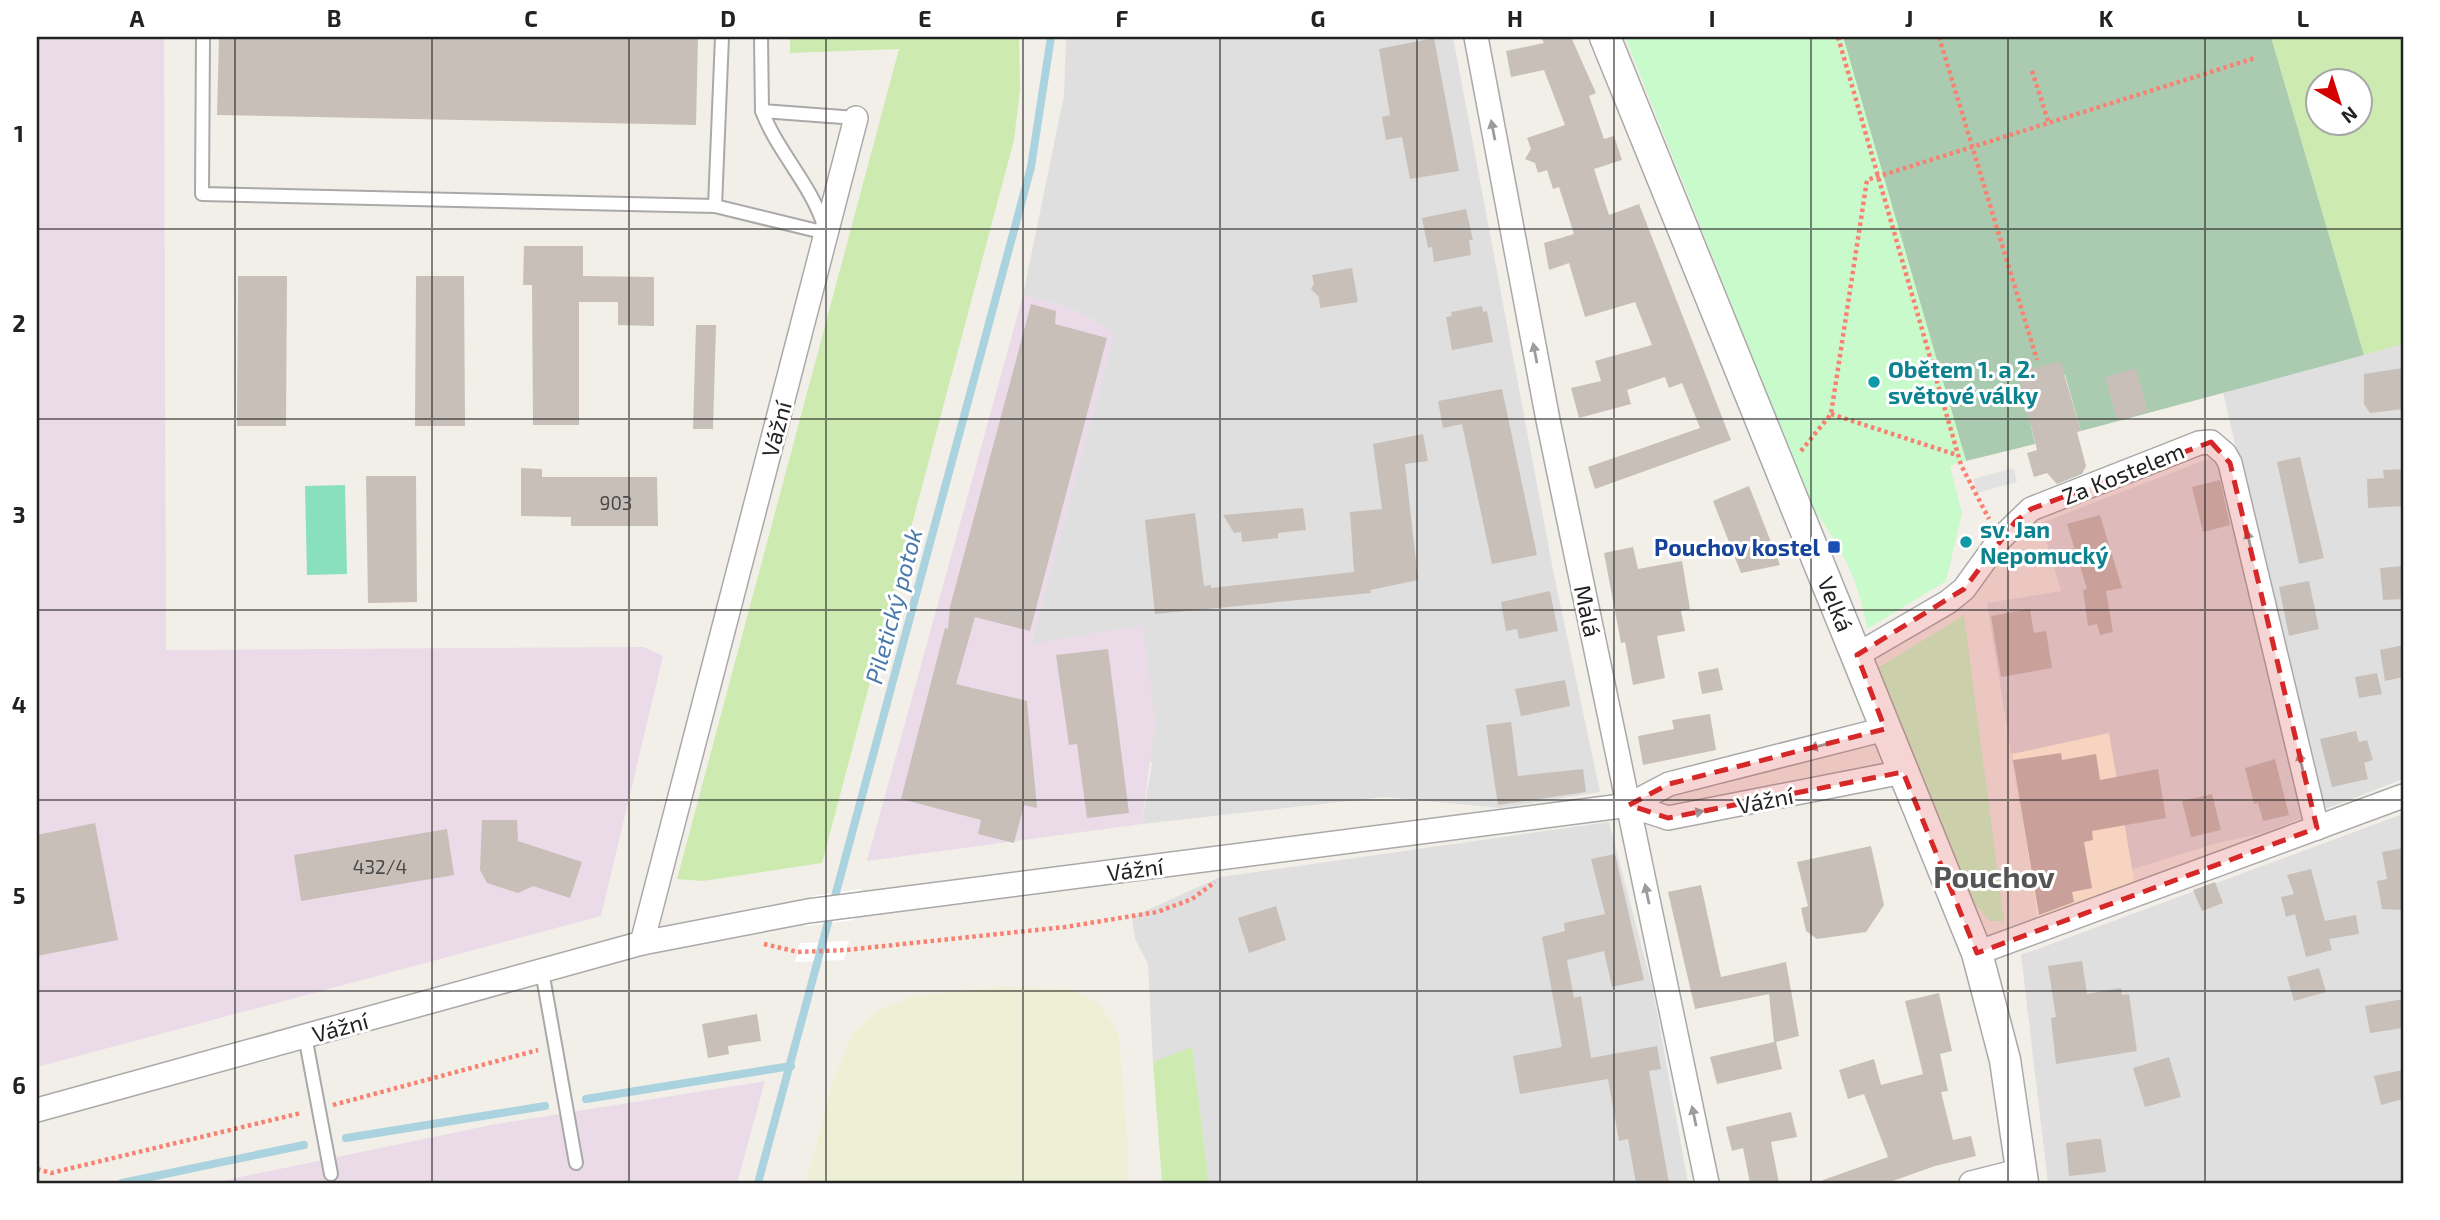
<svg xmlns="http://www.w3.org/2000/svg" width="2440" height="1220" font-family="'Exo 2',sans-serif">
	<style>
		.residential { fill: #e0dfdf }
		.industrial { fill: #ebdbe8 }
		.education { fill: #ffffe5 }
		.farmland { fill: #eef0d5 }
		.grass { fill: #cdebb0; fill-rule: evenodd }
		.cemetery { fill: #aacbaf }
		.park { fill: #c8facc }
		.pitch { fill: #88e0be }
		.parking { fill: #e2e2e2 }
		.pier { fill: #fff }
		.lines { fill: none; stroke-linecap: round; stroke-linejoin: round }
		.stream { stroke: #aad3df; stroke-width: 8 }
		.building { fill: #c7bfb8 }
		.service-casing { stroke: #a9a9a9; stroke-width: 16 }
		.minor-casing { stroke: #a9a9a9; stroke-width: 26 }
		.tertiary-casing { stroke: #a9a9a9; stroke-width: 33 }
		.path { stroke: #fa8072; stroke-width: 4.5; stroke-dasharray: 3.5 3.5; stroke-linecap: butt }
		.service { stroke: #fff; stroke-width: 12 }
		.minor { stroke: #fff; stroke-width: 23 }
		.tertiary { stroke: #fff; stroke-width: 30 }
		.oneway { fill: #9c9c9c }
		.marked { fill: #d62828; fill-opacity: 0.2; stroke: #d62828; stroke-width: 5; stroke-dasharray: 14 9; stroke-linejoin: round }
		.grid { fill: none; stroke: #222; stroke-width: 2; stroke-opacity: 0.55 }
		.culture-dot { fill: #0f9aa8; stroke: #fff; stroke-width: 2.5 }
		.transit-dot { fill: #1a4fb4; stroke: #fff; stroke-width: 2.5 }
		.labels { text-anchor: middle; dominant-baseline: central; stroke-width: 6; stroke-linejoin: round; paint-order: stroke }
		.number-label { font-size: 19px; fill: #4b4948 }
		.culture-label { font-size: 23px; font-weight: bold; fill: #0d838f; stroke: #fff; text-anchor: start }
		.street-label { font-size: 23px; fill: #222; stroke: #fff }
		.transit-label { font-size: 23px; font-weight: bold; fill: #164399; stroke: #fff; text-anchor: end }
		.water-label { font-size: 24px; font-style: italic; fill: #4a7aab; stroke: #fff }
		.district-label { font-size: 30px; font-weight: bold; fill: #555; stroke: #fff }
		.neatline { fill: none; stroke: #222; stroke-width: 2.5 }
		.grid-label { font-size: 23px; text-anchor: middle; font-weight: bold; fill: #222 }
	</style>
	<rect width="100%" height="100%" fill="#f2efe9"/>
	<!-- residential -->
	<g class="residential">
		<path d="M1066 37H1453L1554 575 1600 792 1500 808 1385 797 1142 824 1152 763 1031 644 1068 505 1106 327 1075 310 1023 295 1064 95Z"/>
		<path d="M2403 344V779L2263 833 2214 844 2133 869 2038 920 1987 603 2061 591 2041 523 2236 448 2223 392Z"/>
		<path d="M2403 814V1183H2048L2021 955Z"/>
		<path d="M1609 822 1653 990 1688 1183H1209L1192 1048 1153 1062 1148 964 1135 939 1132 917 1220 877Z"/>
	</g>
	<!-- industrial -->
	<g class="industrial">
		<path d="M37 37H164L166 650 644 647 663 656 601 916 37 1067Z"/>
		<path d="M1023 295 1075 310 1106 327 1114 336 1031 644 1143 625 1155 723 1142 824 867 861Z"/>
		<path d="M765 1081 737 1183H212L491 1125Z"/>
	</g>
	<!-- education -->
	<path class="education" d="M2109 733 2135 886 2038 920 2012 754Z"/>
	<!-- farmland -->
	<path class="farmland" d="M1002 987 1069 989 1097 1002 1111 1021 1119 1036 1128 1151V1183H806L832 1084 852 1034 878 1010 914 996Z"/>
	<!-- grass -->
	<g class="grass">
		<path d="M790 37H1019L1020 89 1014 140 822 863 703 881 677 879 899 49 790 53Z"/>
		<path d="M2271 37H2403V344L2364 355ZM2318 80H2360V122H2318Z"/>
		<path d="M1192 1047 1209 1183H1162L1153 1062Z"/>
	</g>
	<!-- cemetery -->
	<path class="cemetery" d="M1843 37H2271L2364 355 2081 431 2065 375 2022 386 2035 444 1966 461Z"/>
	<!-- park -->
	<g class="park">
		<path d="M1625 37H1843L1966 461 1950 466 1962 513 1946 581 1867 629C1860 583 1841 546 1813 509Z"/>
		<path d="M1964 615 2004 921H1990L1971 900 1878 668Z"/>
	</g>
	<!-- pitch -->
	<path class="pitch" d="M345 485 347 574 307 575 305 486Z"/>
	<!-- parking -->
	<path class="parking" d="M2014 468 2017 482 1977 493 1973 479Z"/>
	<!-- pier -->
	<g class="pier">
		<path d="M861 889 854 920 805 926 812 896Z"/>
		<path d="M849 941 844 960 795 962 800 943Z"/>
	</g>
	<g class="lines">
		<!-- stream -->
		<g class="stream">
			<path d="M586 1099 791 1066"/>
			<path d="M346 1138 545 1106"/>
			<path d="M122 1183 304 1145"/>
			<path d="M758 1183 1031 167 1051 37"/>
		</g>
	</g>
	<!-- building -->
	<g class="building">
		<path d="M219 37H698L696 125 217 115Z"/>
		<path d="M1541 37H1571L1596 93 1589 96 1604 139 1614 136 1622 160 1594 169 1609 215 1639 204 1731 440 1595 489 1588 467 1700 428 1682 383 1669 388 1665 377 1627 390 1631 404 1579 418 1571 388 1601 381 1595 361 1652 345 1635 302 1585 317 1569 263 1549 270 1544 243 1574 234 1559 187 1553 189 1547 170 1538 173 1535 163 1525 159 1531 149 1527 138 1565 125 1544 70 1511 77 1506 51 1544 43Z"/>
		<path d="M1434 38 1459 171 1410 179 1402 137 1386 140 1382 117 1390 115 1379 49Z"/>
		<path d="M1466 209 1473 240H1469L1471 255 1434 262 1432 247 1428 248 1422 218Z"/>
		<path d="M524 246H583V276L654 277V326L618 325V302H579V425H533L532 285H523Z"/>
		<path d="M1352 268 1358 302 1320 308 1319 297 1311 289 1314 284 1312 275Z"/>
		<path d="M238 276H287L286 426H237Z"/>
		<path d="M416 276H464L465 426H415Z"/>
		<path d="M1031 304 1056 311 1055 324 1107 338 1030 631 975 617 956 684 1027 701 1037 808 1024 805 1014 843 978 834 981 820 901 799 945 628 948 629 950 607Z"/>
		<path d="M1482 306 1483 312 1487 311 1493 342 1452 350 1446 317 1452 316 1451 312Z"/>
		<path d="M696 325H716L713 429H693Z"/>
		<path d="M2060 361 2081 431 2077 432 2086 466 2082 474 2057 484 2047 473 2034 477 2027 453 2037 450 2018 373Z"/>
		<path d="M2136 368 2148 411 2117 421 2105 377Z"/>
		<path d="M2403 368V409L2370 413 2364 404V374Z"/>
		<path d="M1502 389 1537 555 1492 564 1462 424 1443 428 1438 401Z"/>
		<path d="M1423 434 1428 461 1405 464 1418 580 1370 590 1371 593 1155 614 1145 520 1195 513 1204 586 1211 585V588L1354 572 1350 512 1382 509 1373 444Z"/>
		<path d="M2300 457 2324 558 2299 564 2277 462Z"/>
		<path d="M521 468 542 469V477H657L658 526H571V517L521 516Z"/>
		<path d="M2403 469V506L2368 508 2367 479 2384 478 2383 470Z"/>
		<path d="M366 476H416L417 602 368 603Z"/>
		<path d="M2220 480 2230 525 2203 532 2192 487Z"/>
		<path d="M1749 486 1780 565 1741 573 1713 501Z"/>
		<path d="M1303 508 1306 530 1278 533V538L1242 542 1241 532 1234 533 1223 515Z"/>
		<path d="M2100 515 2122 588 2106 591 2113 632 2100 635 2097 624 2088 626 2083 590 2087 589 2067 524Z"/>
		<path d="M1633 547 1638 569 1682 561 1690 609 1681 611 1685 631 1657 636 1665 678 1633 685 1625 642 1621 643 1604 553Z"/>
		<path d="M2403 566V599L2383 600 2380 568Z"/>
		<path d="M2309 581 2319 629 2289 636 2279 587Z"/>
		<path d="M1550 591 1558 631 1519 639 1517 629 1506 631 1501 602Z"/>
		<path d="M2030 609 2034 633 2046 631 2052 668 2001 677 1991 616Z"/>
		<path d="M2403 645V677L2385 681 2380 650Z"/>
		<path d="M1108 649 1129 813 1087 818 1077 744 1069 745 1056 655Z"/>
		<path d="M1718 668 1723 690 1702 694 1698 672Z"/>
		<path d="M2377 673 2382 694 2359 698 2355 677Z"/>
		<path d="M1565 680 1570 706 1521 716 1515 689Z"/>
		<path d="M1710 714 1716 750 1643 765 1638 736 1674 729 1672 720Z"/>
		<path d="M1511 722 1518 776 1583 769 1586 792 1498 805 1486 725Z"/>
		<path d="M2356 731 2359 742 2367 740 2373 760 2364 763 2368 779 2332 787 2320 739Z"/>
		<path d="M2061 753 2062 760 2096 754 2100 780 2158 769 2166 818 2092 831 2093 840 2084 842 2092 888 2072 892 2074 902 2039 915 2013 760Z"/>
		<path d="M2275 759 2289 815 2263 821 2258 803 2254 804 2245 768Z"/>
		<path d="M2212 794 2221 830 2191 837 2182 801Z"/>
		<path d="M482 820H517L518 841 582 862 570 898 533 886 518 893 487 883 480 870Z"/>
		<path d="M95 823 118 940 37 956V835Z"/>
		<path d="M447 829 454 875 301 901 294 855Z"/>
		<path d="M1871 846 1884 905 1866 932 1817 939 1806 931 1801 908 1808 906 1797 862Z"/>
		<path d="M2403 848V910L2382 909 2377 881 2387 879 2382 852Z"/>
		<path d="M1615 854 1644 980 1612 987 1604 951 1567 960 1574 998 1581 996 1591 1058 1657 1046 1661 1069 1649 1071 1669 1183H1636L1628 1139 1619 1141 1608 1079 1520 1094 1513 1056 1562 1047 1542 937 1565 931 1564 923 1605 914 1591 859Z"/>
		<path d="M2311 869 2325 921 2356 915 2359 934 2329 939 2332 950 2306 957 2295 914 2286 917 2281 897 2294 894 2287 875Z"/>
		<path d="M2215 882 2223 903 2202 911 2193 890Z"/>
		<path d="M1701 885 1721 977 1786 962 1799 1036 1776 1042 1782 1069 1717 1084 1710 1057 1774 1042 1769 994 1695 1009 1668 892Z"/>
		<path d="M1276 906 1286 940 1249 953 1238 918Z"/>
		<path d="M2082 961 2087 994 2121 988 2122 995 2129 994 2137 1051 2056 1064 2051 1018 2056 1017 2048 966Z"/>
		<path d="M2319 968 2326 992 2294 1001 2287 977Z"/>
		<path d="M1939 993 1952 1051 1940 1054 1948 1091 1941 1092 1953 1140 1971 1136 1976 1156 1935 1166 1887 1183H1823V1180L1888 1157 1864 1094 1848 1099 1839 1070 1874 1059 1881 1085 1923 1074 1905 1001Z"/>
		<path d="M2403 999V1028L2370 1033 2365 1006Z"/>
		<path d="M757 1014 761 1041 728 1046 729 1054 708 1058 702 1024Z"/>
		<path d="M2169 1057 2181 1097 2145 1107 2133 1068Z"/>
		<path d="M2403 1070V1099L2381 1105 2374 1076Z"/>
		<path d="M1791 1112 1797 1137 1771 1142 1779 1183H1750L1743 1148 1732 1151 1726 1127Z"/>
		<path d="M2095 1139H2101L2106 1172 2069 1176 2066 1143Z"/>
	</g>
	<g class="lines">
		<!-- service casing -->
		<g class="service-casing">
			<g id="service">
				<path d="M203 37 202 194 715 206 826 233"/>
				<path d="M761 37 762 111 856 118"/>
				<path d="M762 111C778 153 811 184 824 226"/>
				<path d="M715 206 722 37"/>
				<path d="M542 971 576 1163"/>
				<path d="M305 1036 331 1174"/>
			</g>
		</g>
		<!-- minor casing -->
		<g class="minor-casing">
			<g id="minor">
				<path d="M1476 37 1548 420 1707 1183"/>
				<path d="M1857 655 1948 602 1964 589 2000 539 2031 509 2199 443 2211 442 2225 454 2230 463 2317 828"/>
				<path d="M1629 805 1668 818 1903 772"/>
				<path d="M642 943 856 118"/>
				<path d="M1977 953 2403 796"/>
				<path d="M37 1110 642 943 808 911 1629 805 1669 784 1885 729"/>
				<path d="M1971 1183 2022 1170"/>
			</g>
		</g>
		<!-- tertiary casing -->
		<g class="tertiary-casing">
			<path id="tertiary" d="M1605 37 1977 953 2005 1060 2023 1183"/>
		</g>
		<!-- path -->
		<g class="path">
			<path d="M1838 37 1961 465 1989 519"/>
			<path d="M1939 37 2037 360"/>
			<path d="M2032 71 2049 124"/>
			<path d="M1831 414 1957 455"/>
			<path d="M1801 451 1831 414 1867 180 2255 58"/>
			<path d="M764 944 798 952 846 950 1065 927 1157 912 1192 899 1215 882"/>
			<path d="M333 1105 538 1050"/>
			<path d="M37 1169 51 1173 301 1113"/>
		</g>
		<!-- service -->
		<use href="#service" class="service"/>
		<!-- minor -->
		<use href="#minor" class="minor"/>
		<!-- tertiary -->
		<use href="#tertiary" class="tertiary"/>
	</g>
	<!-- one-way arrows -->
	<defs><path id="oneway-solid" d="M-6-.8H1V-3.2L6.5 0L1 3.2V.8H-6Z" transform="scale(1.75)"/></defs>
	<g class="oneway">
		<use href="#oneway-solid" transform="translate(1493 130) rotate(-101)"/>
		<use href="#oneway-solid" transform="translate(1535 353) rotate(-101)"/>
		<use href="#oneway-solid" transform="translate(2249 540) rotate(-103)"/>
		<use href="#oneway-solid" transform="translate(1819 746) rotate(166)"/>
		<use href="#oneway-solid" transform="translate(2301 762) rotate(-103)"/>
		<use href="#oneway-solid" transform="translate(1694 813) rotate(-11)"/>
		<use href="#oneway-solid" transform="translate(1647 894) rotate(-102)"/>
		<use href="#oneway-solid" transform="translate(1694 1116) rotate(-102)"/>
	</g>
	<!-- marked area -->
	<path class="marked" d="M2211 442 2230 463 2317 828 1977 953 1903 772 1668 818 1629 805 1669 784 1885 729 1857 655 1964 589 2015 522 2031 509Z"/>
	<!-- grid -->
	<path class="grid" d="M235 37V1183M432 37V1183M629 37V1183M826 37V1183M1023 37V1183M1220 37V1183M1417 37V1183M1614 37V1183M1811 37V1183M2008 37V1183M2205 37V1183M37 229H2403M37 419H2403M37 610H2403M37 800H2403M37 991H2403"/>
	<!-- markers -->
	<g class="culture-dot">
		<circle cx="1874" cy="382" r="7"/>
		<circle cx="1966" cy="542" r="7"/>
	</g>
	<rect class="transit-dot" x="1827" y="540" width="14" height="14" rx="3.5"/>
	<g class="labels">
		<!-- number labels -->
		<g class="number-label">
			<text x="616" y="502">903</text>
			<text x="380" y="866">432/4</text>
		</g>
		<!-- culture labels -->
		<g class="culture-label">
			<text x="1888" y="369">Obětem 1. a 2.<tspan x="1888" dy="26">světové války</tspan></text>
			<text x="1980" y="529">sv. Jan<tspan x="1980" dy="26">Nepomucký</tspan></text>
		</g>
		<!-- street labels -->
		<g class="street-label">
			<text transform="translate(776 429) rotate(-75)">Vážní</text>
			<text transform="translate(2123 473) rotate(-22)">Za Kostelem</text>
			<text transform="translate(1836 604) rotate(68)">Velká</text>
			<text transform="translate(1588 611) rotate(78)">Malá</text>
			<text transform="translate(1765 800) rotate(-11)">Vážní</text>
			<text transform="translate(1135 869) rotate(-7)">Vážní</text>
			<text transform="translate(340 1027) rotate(-15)">Vážní</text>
		</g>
		<!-- transit labels -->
		<g class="transit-label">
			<text x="1820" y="547">Pouchov kostel</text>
		</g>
		<!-- water labels -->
		<g class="water-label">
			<text transform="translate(893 606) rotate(-75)">Piletický potok</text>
		</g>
		<!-- district labels -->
		<g class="district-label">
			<text x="1994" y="876">Pouchov</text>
		</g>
	</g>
	<!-- border -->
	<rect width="2440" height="1220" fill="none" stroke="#ffffff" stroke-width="77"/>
	<!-- north arrow -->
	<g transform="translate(2339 102) rotate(141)"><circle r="33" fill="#ffffff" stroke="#a7a7a7" stroke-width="2"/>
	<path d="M0-5L12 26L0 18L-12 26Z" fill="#d40000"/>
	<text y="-10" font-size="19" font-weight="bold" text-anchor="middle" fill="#222222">N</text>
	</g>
	<rect x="38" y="38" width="2364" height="1144" class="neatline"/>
	<g class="grid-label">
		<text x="137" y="27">A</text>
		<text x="334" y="27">B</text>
		<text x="531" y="27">C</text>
		<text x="728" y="27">D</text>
		<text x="925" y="27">E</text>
		<text x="1122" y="27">F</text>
		<text x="1318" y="27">G</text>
		<text x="1515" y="27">H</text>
		<text x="1712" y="27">I</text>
		<text x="1909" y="27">J</text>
		<text x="2106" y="27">K</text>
		<text x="2303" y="27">L</text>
		<text x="19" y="142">1</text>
		<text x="19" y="332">2</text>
		<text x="19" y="523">3</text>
		<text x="19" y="713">4</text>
		<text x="19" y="904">5</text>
		<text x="19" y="1094">6</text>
	</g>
</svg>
